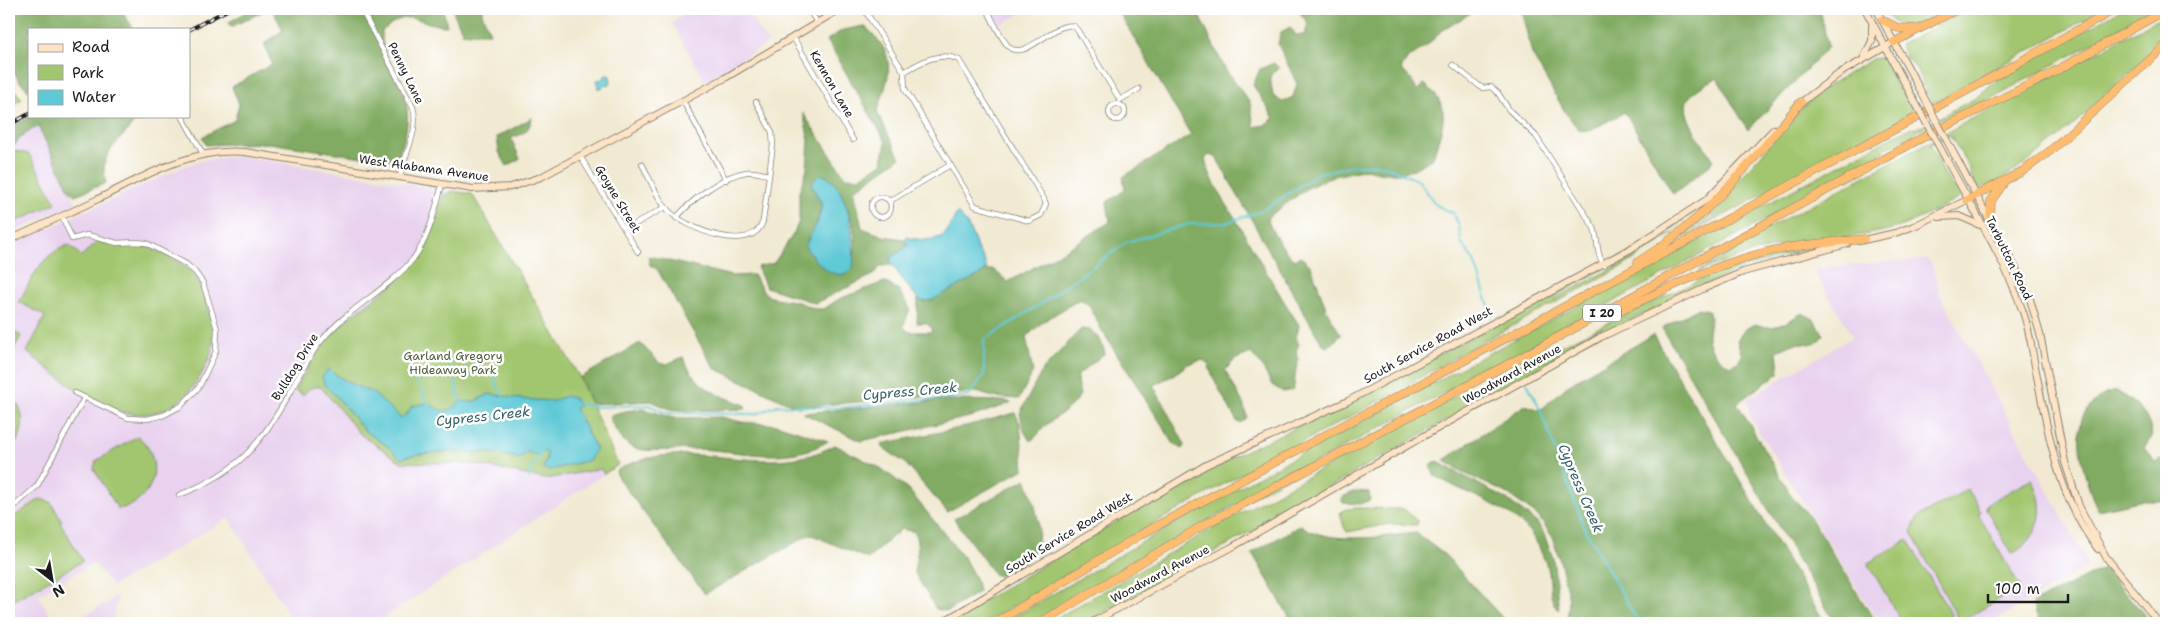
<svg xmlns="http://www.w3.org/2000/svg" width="2175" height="632" font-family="'Shantell Sans',sans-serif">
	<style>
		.built { fill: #e8d2ee }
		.green { fill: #a2c670; stroke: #5f7146 }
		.forest { fill: #81ab62; stroke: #4e643f; fill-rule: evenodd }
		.water { fill: #5ec9d6; stroke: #3d7279 }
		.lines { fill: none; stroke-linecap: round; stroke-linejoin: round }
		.stream { stroke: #5ec9d6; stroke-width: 2 }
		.street-casing { stroke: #868276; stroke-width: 6 }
		.secondary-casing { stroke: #868276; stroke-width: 8 }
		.highway-casing { stroke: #868276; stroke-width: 9 }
		.street { stroke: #fff; stroke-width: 4.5 }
		.secondary { stroke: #fee4c6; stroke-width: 6 }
		.highway { stroke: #fdbc70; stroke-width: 8 }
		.rail-casing { stroke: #1c1c1c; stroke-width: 4 }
		.rail { stroke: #fff; stroke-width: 2; stroke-dasharray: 5.5; stroke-linecap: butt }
		.secondary-bridge-casing { stroke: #868276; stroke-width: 8; stroke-linecap: butt }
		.secondary-bridge { stroke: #fee4c6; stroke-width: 6 }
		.labels { text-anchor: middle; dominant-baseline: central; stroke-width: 5; stroke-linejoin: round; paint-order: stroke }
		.shield { fill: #fff; stroke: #606060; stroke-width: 1 }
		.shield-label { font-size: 11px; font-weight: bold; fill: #1c1c1c }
		.street-label { font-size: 12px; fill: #1c1c1c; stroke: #fff }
		.park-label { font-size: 12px; fill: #52603e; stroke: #fff }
		.water-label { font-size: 14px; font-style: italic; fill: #366166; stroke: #fff }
	</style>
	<rect width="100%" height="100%" fill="#fff"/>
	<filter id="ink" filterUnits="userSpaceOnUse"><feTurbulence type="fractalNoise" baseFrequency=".02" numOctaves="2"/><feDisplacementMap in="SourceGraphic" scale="10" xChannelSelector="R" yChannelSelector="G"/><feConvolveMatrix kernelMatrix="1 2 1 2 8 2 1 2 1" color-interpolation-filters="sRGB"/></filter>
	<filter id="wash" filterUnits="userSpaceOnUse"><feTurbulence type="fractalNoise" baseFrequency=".0096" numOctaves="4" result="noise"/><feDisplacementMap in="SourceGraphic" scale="20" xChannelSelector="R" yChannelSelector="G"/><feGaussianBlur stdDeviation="1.12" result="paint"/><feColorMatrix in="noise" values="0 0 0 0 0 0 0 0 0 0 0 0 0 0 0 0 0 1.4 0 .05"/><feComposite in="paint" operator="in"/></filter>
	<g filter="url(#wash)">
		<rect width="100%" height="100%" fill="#f1e9d1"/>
		<!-- built -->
		<g class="built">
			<path d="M689 9H745L768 43 705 81 672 23Z"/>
			<path d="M989 9H1028L1000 25Z"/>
			<path d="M36 121 76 203 9 234V135Z"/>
			<path d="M239 156 472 194 580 378 618 465 376 623H294L229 518 112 586 94 563 38 595 55 623H9V246L183 167 205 160Z"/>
			<path d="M1927 259 1932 264 1939 293 2089 565 1991 623H1879L1750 417 1747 399 1853 337 1814 270 1818 268Z"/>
			<path d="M118 596 112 623H71Z"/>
		</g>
		<!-- green -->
		<g class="green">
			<path d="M1881 9H1947C1924 21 1900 37 1881 9Z"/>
			<path d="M1970 9H2104L1948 95 1693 232 1718 214 1717 212 1690 231 1691 233 1674 242 1726 195 1799 111 1820 91 1872 59 1885 57 1891 67 1892 77 1914 111 1931 101 1915 67 1907 59 1900 45Z"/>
			<path d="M2122 9H2157L1960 115 1940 119 1887 148 1871 162 1854 172 1221 513 1030 623H1003L1215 500 1905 130 1923 126 1976 98 1995 81Z"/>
			<path d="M2166 15V40C2130 70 2018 186 1977 188L1971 177 1970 169 1950 135 1930 145C1939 158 1942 175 1953 186H1955L1961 197C1941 208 1920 219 1899 227 1866 237 1831 238 1797 243 1762 248 1730 259 1698 272L1729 254 1727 250Z"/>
			<path d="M9 83 22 99 9 107Z"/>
			<path d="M10 150 29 154 56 203 15 222H9Z"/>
			<path d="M1725 185 1727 186 1706 206 1705 204 1669 231 1554 297 1555 299 1635 256 1676 231 1622 267 1462 353 1387 397 1229 481 1125 540 985 623H946L1202 471 1355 400 1643 245 1670 229Z"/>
			<path d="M453 191 472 194 580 378 618 465 604 474 601 469 546 479 474 464 401 462 360 434 320 386 310 388 303 395 294 390C309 366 323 341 344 322 370 300 402 282 422 253 433 237 437 215 443 196Z"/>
			<path d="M98 241C112 246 125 244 139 245 151 246 176 261 187 268 197 275 202 290 206 301 209 311 213 323 214 334 214 348 209 361 202 373 187 399 166 416 135 414 95 410 57 375 27 352L45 316 19 302C33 278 40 255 69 245L81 256Z"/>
			<path d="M1808 249 1737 270 1584 342 1206 557 1084 623H1048L1220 524 1477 385 1717 272 1766 256Z"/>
			<path d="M9 329 21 336 9 358Z"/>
			<path d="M9 394C27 409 27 435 9 450 9 439 14 432 14 422 14 411 9 404 9 394Z"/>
			<path d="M138 436C141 440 146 443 148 448 163 474 147 505 118 509L94 469 96 461Z"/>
			<path d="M2032 479C2048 508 2041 538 2012 554L1986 509 1987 504Z"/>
			<path d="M1968 489 1981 512 1978 514 2020 587 1960 622 1911 532 1918 517Z"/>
			<path d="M40 499 51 502 62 521 60 522 83 561 9 603V520Z"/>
			<path d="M1357 508 1404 509 1418 522 1417 525 1389 524 1347 532 1344 527 1340 512 1347 509Z"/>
			<path d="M1908 540 1952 616 1940 623H1902L1868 563Z"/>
		</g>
		<!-- forest -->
		<g class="forest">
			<path d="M9 9H120L134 29H29V91L20 82 9 64Z"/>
			<path d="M252 9H268L231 27 229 22Z"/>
			<path d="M272 9H443L447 26C417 25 411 5 382 31 382 62 393 67 403 92 412 115 406 140 396 162L269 143 206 145 202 137 235 120 239 104 232 87 272 64 264 44 283 30Z"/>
			<path d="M452 9H482V13L490 33H463Z"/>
			<path d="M1117 9H1196L1225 69 1250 103 1254 127 1265 125 1274 118 1253 85 1260 69 1274 63 1279 68 1270 76 1273 96 1282 102 1293 97 1297 84 1278 44 1281 32 1290 27 1296 35H1305L1308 23 1297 9H1477L1440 32 1428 45 1408 58 1401 69 1411 79 1417 91 1424 84C1455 108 1441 127 1433 158L1414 169 1400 173H1383L1366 169 1330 177 1306 189 1267 218C1271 231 1284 251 1294 260L1301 257 1311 266 1327 311 1341 335 1328 347 1323 345 1318 337 1216 157 1209 155 1205 159C1210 180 1224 200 1235 218 1256 254 1276 290 1299 325L1296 339 1299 344 1296 351 1299 360C1294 370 1296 379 1293 390L1283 392 1272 385 1262 366 1251 353 1236 359 1225 370 1243 403 1247 417 1244 421 1238 423 1213 378 1208 363 1202 360 1188 364 1172 376 1153 385 1185 445 1183 449 1174 444 1101 329 1089 305 1080 299 1044 321 1026 337 1033 372 1019 399 993 397 977 392 797 407 714 368 657 269 650 265 648 256 732 276 753 275 764 292 770 297 798 302 816 309H824L839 299 884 282 899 290 910 309 903 327 909 332H932V328L926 323H917L918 299 924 302 981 274 986 270H994L1008 282 1067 249 1110 222 1107 202 1125 190 1123 177 1191 135Z"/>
			<path d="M1521 9H1820L1828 47 1748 130 1717 78C1707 83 1694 90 1688 99 1679 114 1705 147 1713 159L1710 165 1673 194 1625 112 1589 131 1579 130 1565 112 1532 54Z"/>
			<path d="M864 26C899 55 890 75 877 112L900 158 854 190 862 228 883 236 904 239 909 245 893 256 890 260 892 265 880 266 875 274 815 303 766 287 757 267 774 263 794 233 799 221V192L807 169 809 140 803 113 845 177 859 178 882 163 886 142 827 40 843 30ZM824 175C844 194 860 228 854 256 852 262 848 268 846 274 821 275 817 260 807 241L815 228 822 205 811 184Z"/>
			<path d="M32 116H137C123 145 97 147 106 183L75 195 70 191 38 126 19 138 15 145 9 148V128Z"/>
			<path d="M532 118C530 130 523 135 511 138L520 159 507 166 499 152 497 137Z"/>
			<path d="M1699 308 1708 310C1712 320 1709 323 1708 333 1707 349 1718 359 1730 366L1738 362 1742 356 1737 340 1745 329 1756 324C1774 332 1787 322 1802 313L1814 319 1824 335 1815 344 1796 343 1777 351 1779 373 1737 403 1792 497 1808 514 1876 623H1835L1662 328Z"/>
			<path d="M1081 329 1091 330 1101 341 1105 353 1078 375 1077 383 1080 395C1070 409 1063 412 1050 422 1041 428 1039 436 1030 441L1024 431 1020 413 1042 371Z"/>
			<path d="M1653 335 1825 623H1567L1569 600 1561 564 1552 536 1537 515 1506 493 1464 473 1444 460 1525 405 1540 410 1571 383Z"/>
			<path d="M640 343 661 364H667L683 357C697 389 714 393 745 405V409L688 411 670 409 651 401 594 404 590 401 580 378Z"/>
			<path d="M2117 391C2136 405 2149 412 2152 437L2144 448 2155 462 2166 457V504L2164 501H2139L2098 510C2087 488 2074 443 2082 419 2084 412 2096 400 2102 396 2106 393 2112 392 2117 391Z"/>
			<path d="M946 400 1006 401 1011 403 974 416 861 441 803 413Z"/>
			<path d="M644 409 673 418 722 417 741 422 779 425 828 441C788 466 739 450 696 449 680 449 647 453 634 448 622 443 615 430 610 419L611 415C622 411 632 410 644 409Z"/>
			<path d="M1015 413 1020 423 1024 469 947 512 906 464 881 446V444L951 430Z"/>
			<path d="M835 445 882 469 908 489 965 559C970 571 978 579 979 592L948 611 936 609 914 572 918 548 915 532 901 529 868 559 810 534 705 594 618 478 616 471C684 430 765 484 835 445Z"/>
			<path d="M1436 461 1508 500 1537 523 1543 532 1553 558 1559 609H1557C1549 598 1551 585 1549 572 1547 564 1542 555 1539 547 1521 507 1468 497 1434 475L1431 466Z"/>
			<path d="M1026 479C1034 502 1048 537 1030 558 1023 566 1008 571 999 576L994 574 954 519Z"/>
			<path d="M1355 491 1369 492 1370 500 1360 504 1343 503 1341 498Z"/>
			<path d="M1301 525C1326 546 1385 536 1416 533L1446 556 1507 623H1293L1252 553Z"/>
			<path d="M2104 568 2149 620 2146 623H2037L2039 620 2032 604Z"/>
		</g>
		<!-- water -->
		<g class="water">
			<path d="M606 75 610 76 611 82 609 85 604 84 602 89H599L597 80 603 79Z"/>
			<path d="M821 174C850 184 856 243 853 268 836 287 814 260 805 246L818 221 822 205 811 184Z"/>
			<path d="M957 213C969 223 972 234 977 248 980 255 987 261 986 270L981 274 932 300C928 301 924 302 920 300 916 298 892 266 890 260L893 256 909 245 904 239 906 237C917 240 936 242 945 234 949 230 953 219 957 213Z"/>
			<path d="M328 369 341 378 364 390 371 391 401 418 406 415 412 406 429 403C440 413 451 414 460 401L472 402 490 394 521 399 553 401 565 396 574 398 579 406 575 408 596 449 590 460 550 470 542 468 546 461 547 453 545 451 537 455 527 452 519 459C498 450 421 449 401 459L389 447 365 431 336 396 325 386 322 377Z"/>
		</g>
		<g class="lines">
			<!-- stream -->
			<g class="stream">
				<path d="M346 10 348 9"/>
				<path d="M443 357 454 372 458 395 462 402"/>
				<path d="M492 369 498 388 503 396"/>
				<path d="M414 379 418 384"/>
				<path d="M1527 383 1538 404 1585 529 1639 623"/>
				<path d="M421 388 428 404"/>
				<path d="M576 403 596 407 648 405 666 413 756 414 778 405 836 408 969 396 984 375V340L1042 303 1127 242 1189 224 1225 223 1262 211 1319 173 1354 165H1383L1419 181 1436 205 1453 213 1459 225 1461 242 1474 261 1492 315"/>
				<path d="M529 479 532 466 543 451"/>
			</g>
		</g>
	</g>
	<g filter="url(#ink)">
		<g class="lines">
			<!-- street casing -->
			<g class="street-casing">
				<g id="street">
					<path d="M361 9 413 107C420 131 404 154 400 177"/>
					<path d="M808 9 817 22"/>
					<path d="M864 9 904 72 905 89 975 206 1029 221 1041 215 1046 204 1044 199 959 60C941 50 919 63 904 72"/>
					<path d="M987 9C993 21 999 35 1008 46 1024 64 1054 20 1074 26L1078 31 1120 100"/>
					<path d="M793 37 853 140"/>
					<path d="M1453 65 1482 88 1491 87 1498 93 1509 110 1536 136 1594 228C1599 242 1595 251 1604 265"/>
					<path d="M1120 100 1139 89"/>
					<path d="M683 101 726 180"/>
					<circle cx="1117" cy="112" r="8"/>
					<path d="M182 116 203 154"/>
					<path d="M580 156 638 252"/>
					<path d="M642 164C650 179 657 199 669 211 686 228 752 256 763 221L773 145 772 132 756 102"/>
					<circle cx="881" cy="207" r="10"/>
					<path d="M890 201 950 165"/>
					<path d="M62 216 72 239 87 235 117 243 135 242 146 243 186 264 195 272 203 283 217 329 216 351 199 387 181 406 164 415 147 419 128 418 75 393"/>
					<path d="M676 218C692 200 721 176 746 172 754 171 762 174 769 175"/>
					<path d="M625 230 665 207"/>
					<path d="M179 495C237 473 261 445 290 392 300 374 309 355 322 340 348 308 389 289 413 259 429 238 435 210 442 185"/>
					<path d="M9 511 37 486 84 398"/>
					<path d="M1104 616 1109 623"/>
				</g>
			</g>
			<!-- secondary casing -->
			<g class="secondary-casing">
				<g id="secondary">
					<path d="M1865 9 1909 91"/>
					<path d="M1876 9 1918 86"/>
					<path d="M1864 57 1872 41V26"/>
					<path d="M1799 104 1840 73 1894 42"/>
					<path d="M1954 154 2016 269 2030 299 2040 334 2065 462 2079 506 2106 557 2159 623"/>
					<path d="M1946 159C1972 208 2005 259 2023 312 2030 331 2032 352 2036 371 2048 434 2058 498 2098 549"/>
					<path d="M1939 217 1959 216 1980 225"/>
					<path d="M9 240C38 227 67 214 96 200 143 177 191 147 245 152L473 189 511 187 541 177 725 78 840 9"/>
					<path d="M1859 241 1895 233 1914 226 1967 200"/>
					<path d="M941 623 1206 465 1348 401 1632 248 1706 200 1774 129"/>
					<path d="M1091 623 1234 546 1422 437 1601 337 1705 288 1743 272 1847 244"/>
				</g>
			</g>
			<!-- highway casing -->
			<g class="highway-casing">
				<g id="highway">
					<path d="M1882 20 1898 28 1916 29"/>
					<path d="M1894 42 1958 9"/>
					<path d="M1967 200 2023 171 2050 151 2166 45"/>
					<path d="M1990 221 1991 201 2003 184"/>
					<path d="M1638 262C1707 220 1750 163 1801 102"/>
					<path d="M1604 317C1653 296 1703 269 1755 255 1790 245 1828 243 1864 239"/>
					<path d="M995 623 1140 535 1197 504 2018 63 2116 9"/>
					<path d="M1040 623 1207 523 1518 359 1916 141 2043 78 2166 10"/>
				</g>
			</g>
			<!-- street -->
			<use href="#street" class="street"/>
			<!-- secondary -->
			<use href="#secondary" class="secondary"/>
			<!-- highway -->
			<use href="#highway" class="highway"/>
			<!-- rail casing -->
			<g class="rail-casing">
				<g id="rail">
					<path d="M189 30 229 9"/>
					<path d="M9 125 29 114"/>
				</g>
			</g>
			<!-- rail -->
			<use href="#rail" class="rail"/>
			<!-- secondary-bridge casing -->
			<g class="secondary-bridge-casing">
				<g id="secondary-bridge">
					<path d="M1918 86 1954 154"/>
					<path d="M1909 91 1946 159"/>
				</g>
			</g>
			<!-- secondary-bridge -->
			<use href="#secondary-bridge" class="secondary-bridge"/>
		</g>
	</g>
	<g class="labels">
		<!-- shield labels -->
		<rect class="shield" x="1583" y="304.5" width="38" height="17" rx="4"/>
		<g class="shield-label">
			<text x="1602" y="313">I 20</text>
		</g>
		<!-- street labels -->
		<g class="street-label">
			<text transform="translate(406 73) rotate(64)">Penny Lane</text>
			<text transform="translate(832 84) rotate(60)">Kennon Lane</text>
			<text transform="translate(424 168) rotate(8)">West Alabama Avenue</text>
			<text transform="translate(618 199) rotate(59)">Goyne Street</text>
			<text transform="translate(2009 258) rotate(64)">Tarbutton Road</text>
			<text transform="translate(1428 345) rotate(-29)">South Service Road West</text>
			<text transform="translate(295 367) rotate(-58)">Bulldog Drive</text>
			<text transform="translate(1512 374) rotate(-29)">Woodward Avenue</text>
			<text transform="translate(1069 533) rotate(-31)">South Service Road West</text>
			<text transform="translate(1160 574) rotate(-28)">Woodward Avenue</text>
		</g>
		<!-- park labels -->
		<g class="park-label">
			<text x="453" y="356">Garland Gregory<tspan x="453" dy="14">Hideaway Park</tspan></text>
		</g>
		<!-- water labels -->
		<g class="water-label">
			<text transform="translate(910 391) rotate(-5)">Cypress Creek</text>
			<text transform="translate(483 416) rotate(-6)">Cypress Creek</text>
			<text transform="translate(1581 488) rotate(67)">Cypress Creek</text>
		</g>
	</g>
	<!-- margin -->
	<rect width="2175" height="632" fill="none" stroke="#fff" stroke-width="30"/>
	<!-- legend -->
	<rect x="28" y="28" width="162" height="90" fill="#ffffff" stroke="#a4a4a4"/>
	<rect x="38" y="44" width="25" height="8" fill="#fee4c6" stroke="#a4a4a4"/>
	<text x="72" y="52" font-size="15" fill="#1c1c1c">Road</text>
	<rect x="38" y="65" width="25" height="15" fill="#a2c670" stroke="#a4a4a4"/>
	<text x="72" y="78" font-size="15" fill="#1c1c1c">Park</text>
	<rect x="38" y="90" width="25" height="15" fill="#5ec9d6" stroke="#a4a4a4"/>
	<text x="72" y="102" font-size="15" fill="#1c1c1c">Water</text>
	<!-- north arrow -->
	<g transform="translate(52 580) rotate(149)" stroke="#ffffff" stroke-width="4" paint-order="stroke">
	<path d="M0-4L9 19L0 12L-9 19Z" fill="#1c1c1c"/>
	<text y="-8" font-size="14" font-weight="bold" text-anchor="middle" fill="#1c1c1c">N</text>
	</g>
	<!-- scale -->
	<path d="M1988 594v8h80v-8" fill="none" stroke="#1c1c1c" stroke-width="2.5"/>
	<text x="1995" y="594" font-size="15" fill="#1c1c1c" stroke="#ffffff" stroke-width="4" paint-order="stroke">100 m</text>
</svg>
